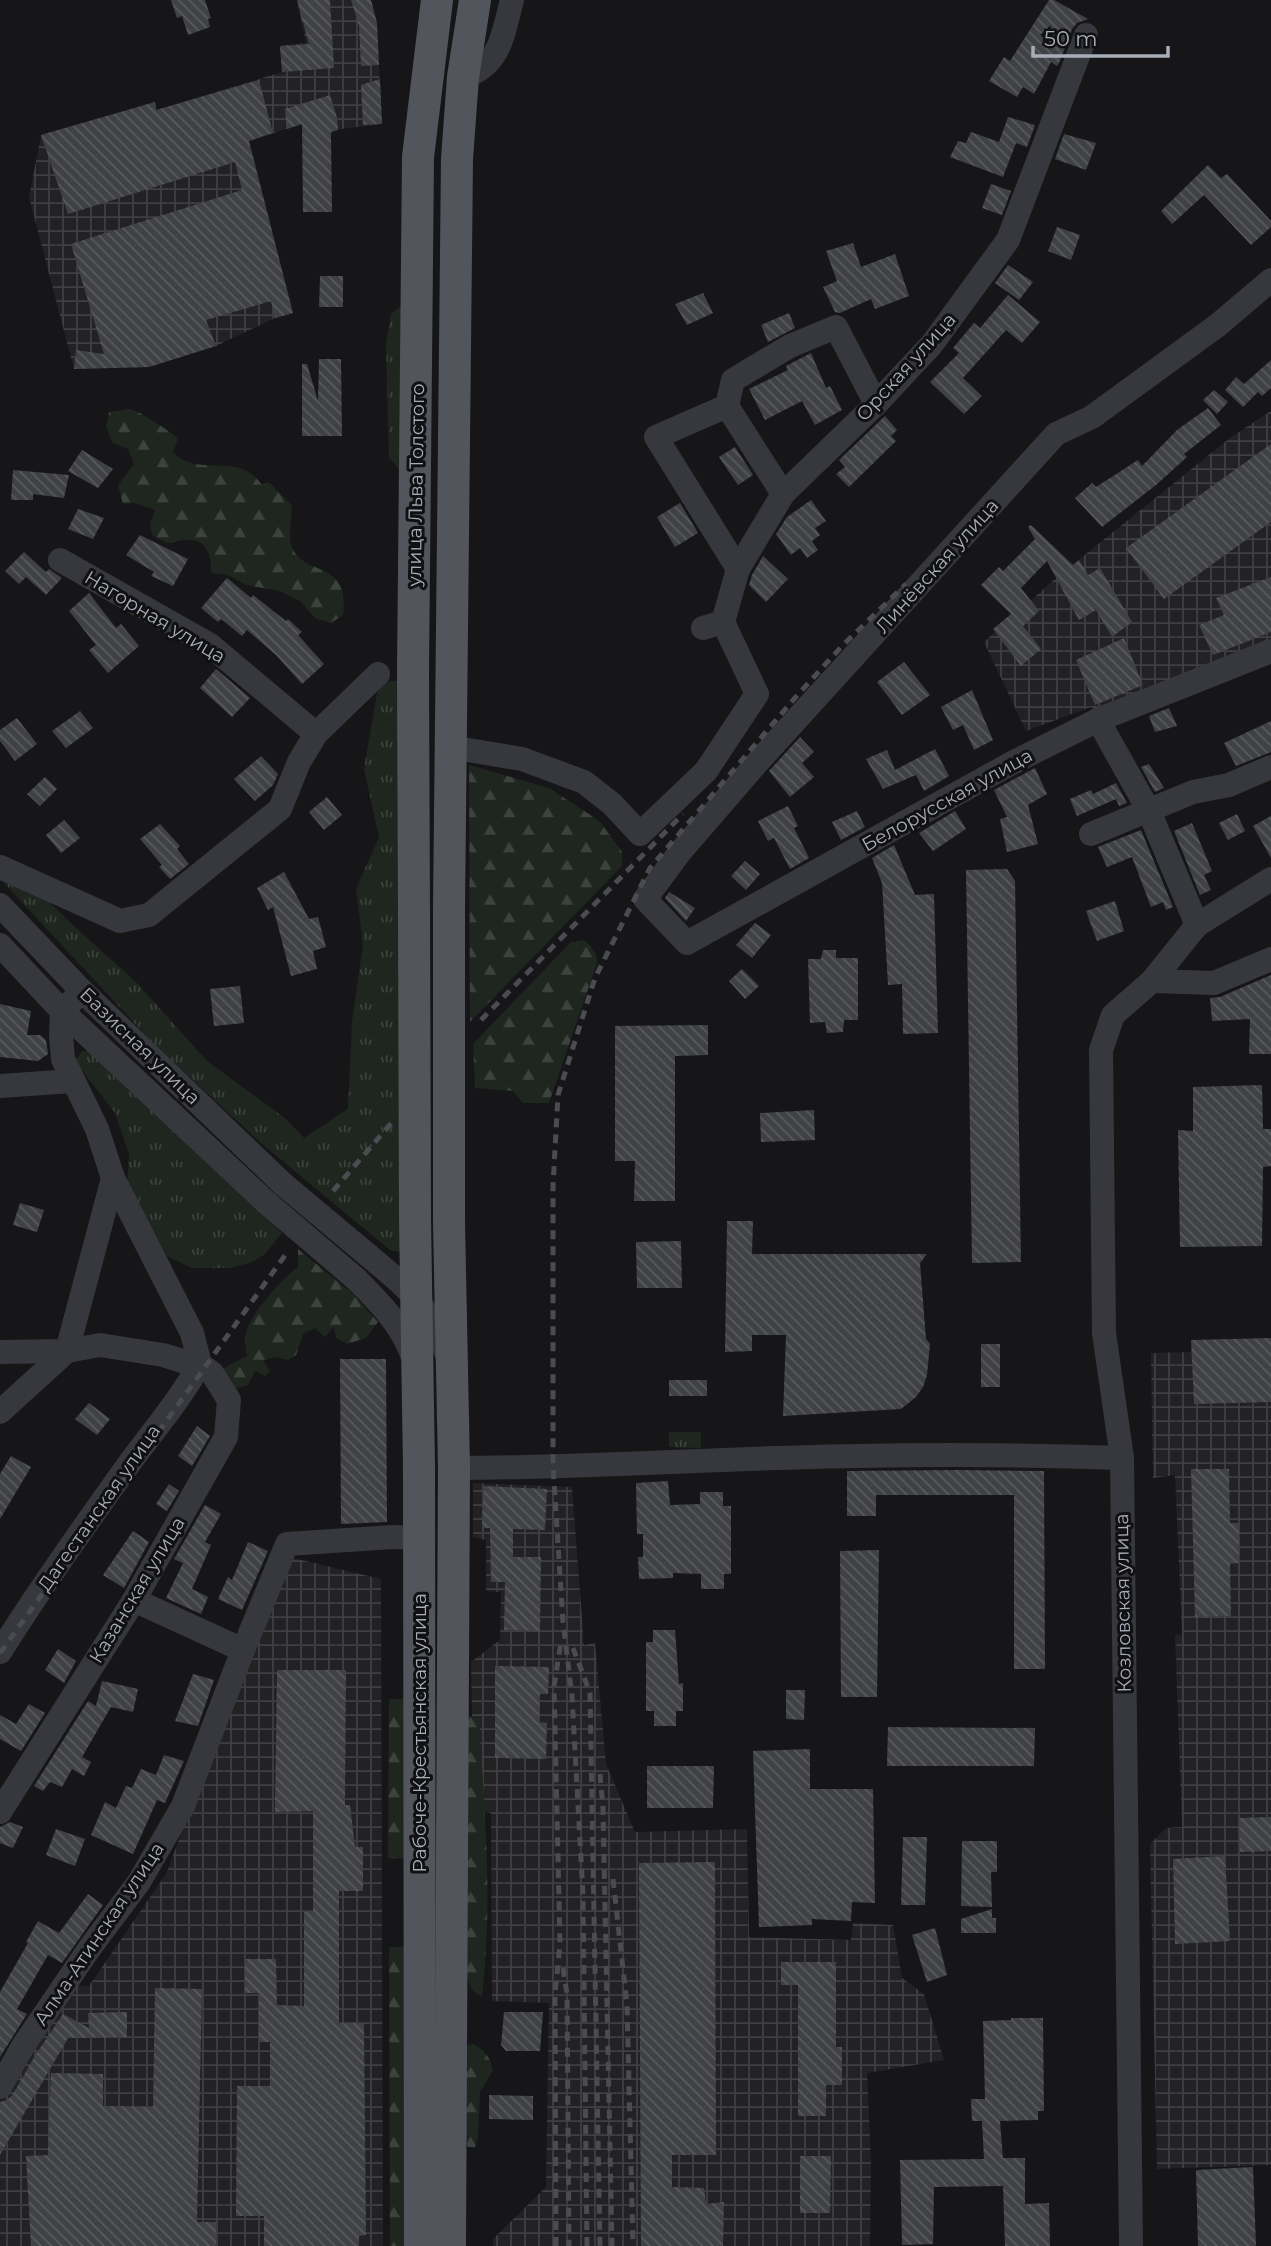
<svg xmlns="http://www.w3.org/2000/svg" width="1271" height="2246" font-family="Montserrat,sans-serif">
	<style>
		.industrial { fill: url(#industrial-grid) }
		.grass { fill: url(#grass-tufts) }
		.forest { fill: url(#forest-firs) }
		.building { fill: url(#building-back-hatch) }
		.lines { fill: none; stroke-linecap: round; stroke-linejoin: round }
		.minor { stroke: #37383d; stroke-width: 24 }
		.major { stroke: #53555c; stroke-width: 32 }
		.rail { stroke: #4a4c52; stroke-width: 5; stroke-dasharray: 9 7; stroke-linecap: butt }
		.minor-bridge { stroke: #37383d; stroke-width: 24 }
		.major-bridge { stroke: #53555c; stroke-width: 32 }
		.labels { text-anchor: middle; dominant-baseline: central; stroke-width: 6; stroke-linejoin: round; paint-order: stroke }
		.street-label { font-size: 19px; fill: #a8adb8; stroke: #111113 }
	</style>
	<defs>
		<pattern id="industrial-grid" width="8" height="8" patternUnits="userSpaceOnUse" patternTransform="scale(1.75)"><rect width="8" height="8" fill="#222225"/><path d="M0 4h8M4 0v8" fill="none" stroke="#3f3f43"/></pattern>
		<pattern id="grass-tufts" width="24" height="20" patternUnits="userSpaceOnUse" patternTransform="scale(1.75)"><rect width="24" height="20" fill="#1e261f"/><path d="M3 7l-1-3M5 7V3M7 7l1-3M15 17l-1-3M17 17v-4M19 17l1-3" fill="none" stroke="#3c433d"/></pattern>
		<pattern id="forest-firs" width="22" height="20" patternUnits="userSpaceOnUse" patternTransform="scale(1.75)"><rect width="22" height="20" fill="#1e261f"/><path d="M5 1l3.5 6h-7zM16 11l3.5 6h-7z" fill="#3c433d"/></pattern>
		<pattern id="building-back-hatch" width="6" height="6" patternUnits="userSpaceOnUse" patternTransform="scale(1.75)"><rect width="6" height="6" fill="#404145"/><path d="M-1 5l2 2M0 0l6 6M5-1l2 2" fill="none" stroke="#595a5e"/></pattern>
	</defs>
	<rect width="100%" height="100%" fill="#161618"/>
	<!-- industrial -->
	<g class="industrial">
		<path d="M297 0H371L377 24 382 124 341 129 313 138 308 122 246 142 293 313 275 318 216 346 149 367 74 369 29 197 41 135 155 102 157 110 282 72 280 46 306 43Z"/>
		<path d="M1271 411V645L1094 714 1091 707 1026 731 984 642 1056 578 1230 438Z"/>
		<path d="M1271 1350V2165L1157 2169 1150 1844 1166 1828 1182 1827 1175 1635 1182 1634 1175 1475 1153 1478 1151 1353Z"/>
		<path d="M473 1483 572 1487 584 1645 595 1643 606 1764 635 1832 747 1829 749 1937 851 1940 853 1923 893 1925 902 1978 924 1994 944 2060 867 2073 871 2162 870 2246H493V2239L546 2187 549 2003 492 2001 491 1813 474 1810 471 1662 500 1640 501 1592 486 1591V1540L473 1537Z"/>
		<path d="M285 1556 381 1579 383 2246H0V2100L68 1986H89L166 1874Z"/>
	</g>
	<!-- grass -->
	<g class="grass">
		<path d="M404 304V476L389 457 386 344 391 314Z"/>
		<path d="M407 680 403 1240 399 1252 390 1250 262 1144 153 1043 4 883 35 888 75 927 135 981 207 1061 286 1119 304 1138 348 1109 352 1022 363 944 356 889 379 837 364 769 379 682Z"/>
		<path d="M82 1051H88L282 1233 264 1255 252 1262 231 1268H192L161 1253 127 1189 129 1154 115 1113 77 1064V1058Z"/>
		<path d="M669 1432H701V1448L669 1447Z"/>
	</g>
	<!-- forest -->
	<g class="forest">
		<path d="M130 409C143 413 167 430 178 438L173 452C198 479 238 450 262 485L269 482 292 506C292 518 288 532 291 544 301 579 351 557 343 615L331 623 315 618 300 601 280 591 246 585 228 575 211 573C212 554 206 538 184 540 179 540 172 544 167 543 163 542 156 537 152 535L150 524 155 510 135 503 123 504 118 485 134 464 128 449 113 443 106 427 109 412Z"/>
		<path d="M469 765 549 788 589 814 601 823 622 852V866L470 1022Z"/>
		<path d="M583 940C592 946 597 952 597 963L549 1103H523L513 1091 475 1088 473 1044 571 942Z"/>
		<path d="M298 1249 353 1294 378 1322 366 1338 347 1344 336 1338 334 1326 325 1337 315 1328 303 1334 296 1355 288 1360 274 1357 263 1361 270 1371 265 1376 255 1371 248 1385 230 1390 219 1376 224 1368 247 1356C246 1351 245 1344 245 1339 245 1319 282 1278 298 1267Z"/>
		<path d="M389 1699H416L414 1859 388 1858Z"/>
		<path d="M468 1716 479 1720C485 1812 493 1905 482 1997L473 1991 466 1977Z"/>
		<path d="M389 1947H412L413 2246H390Z"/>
		<path d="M473 2044C485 2050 490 2057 493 2070L480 2092 478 2138 475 2147H468L463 2135 460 2047Z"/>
	</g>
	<!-- building -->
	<g class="building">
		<path d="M171 0H205L211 18 208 19 210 27 188 35 182 16 177 18Z"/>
		<path d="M297 0H330L334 68 282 72 280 46 309 44Z"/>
		<path d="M351 0H371L377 23 379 65 361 66 359 26Z"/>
		<path d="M1049 0H1054L1088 19 1077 23 1072 29 1060 61 1057 66 1051 62 1034 94 1023 87 1017 97 989 81 1004 57 1010 61Z"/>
		<path d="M380 79 382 124 363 125 361 85Z"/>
		<path d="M259 80 273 133 249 141 293 313 275 318 271 301 206 320 216 346 149 367 74 369 76 350 104 354 71 244 242 190 235 162 68 214 41 135 155 102 156 110Z"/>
		<path d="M330 95 337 118 338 130 331 132 332 212H303L302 124 287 129 285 109Z"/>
		<path d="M1008 117 1035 125 1027 147 1016 143 1003 177 950 157 958 141 966 143 971 132 999 142Z"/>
		<path d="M1064 134 1096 143 1086 170 1055 159Z"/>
		<path d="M1208 165 1221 178 1227 174 1271 221V227L1251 245 1204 195 1172 224 1161 211Z"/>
		<path d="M991 184 1011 191 1002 215 982 208Z"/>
		<path d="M1057 227 1080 235 1071 260 1048 251Z"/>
		<path d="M853 243 861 267 895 254 909 296 875 309 871 299 840 313 835 312 823 287 837 281 826 251Z"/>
		<path d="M1008 265 1033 282 1019 300 995 283Z"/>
		<path d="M320 276H343V307H319Z"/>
		<path d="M703 293 713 313 687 325 675 304Z"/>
		<path d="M1008 295 1040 322 1022 343 1006 330 963 378 982 396 964 414 930 382 959 353 953 348 974 323 980 328Z"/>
		<path d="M789 313 795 328 768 342 761 325Z"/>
		<path d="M811 353 826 388 830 386 842 410 815 425 802 401 765 420 749 389 788 370 786 366Z"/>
		<path d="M319 359H341L342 436H302V364H307L318 401Z"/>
		<path d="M1271 360V388L1262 396 1258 392 1243 407 1225 390 1236 377 1244 384Z"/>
		<path d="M1214 390 1228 402 1217 414 1203 400Z"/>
		<path d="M1208 408 1221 425 1184 454 1187 457 1156 485 1102 527 1075 498 1092 483 1096 487 1138 460 1142 466 1177 430Z"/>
		<path d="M885 416 897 430 891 436 896 441 849 487 836 474 845 467 839 460Z"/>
		<path d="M1271 444V522L1164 599 1126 548Z"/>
		<path d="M735 447 753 475 738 485 719 457Z"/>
		<path d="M82 450 113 469 98 488 68 471Z"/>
		<path d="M13 470 69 475 64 498 33 494V500H11Z"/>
		<path d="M811 500 826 521 815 528 820 535 812 541 818 550 807 558 800 548 791 555 776 534 787 517Z"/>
		<path d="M680 503 698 533 675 547 657 517Z"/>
		<path d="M78 509 104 518 93 539 68 529Z"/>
		<path d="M1031 525 1073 565 1079 560 1088 575 1100 568 1132 622 1112 637 1096 610 1079 620 1047 561 1021 588 1039 611 1023 626 1041 649 1021 666 993 629 1011 614 981 585 999 567 1003 571 1035 539 1028 527Z"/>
		<path d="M140 535 188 559 173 586 151 576 154 572 126 555Z"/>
		<path d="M24 552 46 572 49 569 62 578 46 595 26 577 19 584 5 571Z"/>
		<path d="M763 556 788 579 766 602 749 585 752 575Z"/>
		<path d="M1271 577V632L1213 655 1199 625 1224 615 1216 598Z"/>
		<path d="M227 578 251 598 253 595 286 621 288 619 302 632 298 635 324 664 302 684 276 655 247 630 242 636 221 619 218 622 201 608Z"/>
		<path d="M89 593 116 628 121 624 139 646 108 673 89 650 96 645 69 611Z"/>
		<path d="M1124 638 1143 685 1095 705 1076 660Z"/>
		<path d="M904 662 930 695 902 715 877 682Z"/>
		<path d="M216 669 250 698 232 717 200 688Z"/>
		<path d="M972 690 993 740 974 750 963 725 953 730 941 707Z"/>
		<path d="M1169 708 1177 726 1155 732 1149 716Z"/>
		<path d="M80 711 93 728 66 748 52 731Z"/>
		<path d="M17 718 37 744 15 761 0 741V730Z"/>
		<path d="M1271 721V752L1236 766 1224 743Z"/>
		<path d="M800 737 814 752 802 763 814 777 790 797 769 771Z"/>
		<path d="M935 749 949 776 924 791 916 775 883 789 866 759 887 750 895 770Z"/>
		<path d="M261 756 278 774 273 785 255 801 234 779Z"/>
		<path d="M1149 764 1164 788 1155 792 1141 767Z"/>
		<path d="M1035 768 1047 794 1028 805 1038 844 1007 852 1000 819 1007 817 994 790Z"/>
		<path d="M45 777 57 789 40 806 27 794Z"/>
		<path d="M1116 783 1127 803 1119 806 1116 799 1077 816 1070 799 1091 790 1093 794Z"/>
		<path d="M327 797 342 815 324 830 309 812Z"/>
		<path d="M788 806 798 826 794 828 809 858 790 869 774 838 768 841 758 821Z"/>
		<path d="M857 811 865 827 841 840 832 822Z"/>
		<path d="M955 811 966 829 933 851 919 833Z"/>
		<path d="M1237 814 1245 831 1228 840 1219 823Z"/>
		<path d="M1271 816V858L1253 826Z"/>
		<path d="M64 820 80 838 61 853 46 835Z"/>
		<path d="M1192 823 1212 871 1204 875 1211 890 1200 895 1174 831Z"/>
		<path d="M160 824 180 846 177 849 189 864 170 879 159 867 162 865 140 839Z"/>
		<path d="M1141 830 1173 907 1166 910 1163 902 1151 907 1132 857 1107 867 1098 847Z"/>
		<path d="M894 845 915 895 934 894 938 1033 903 1034 902 984 888 985 882 883 872 858Z"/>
		<path d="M745 861 760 874 746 890 731 876Z"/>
		<path d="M1007 869 1015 881 1021 1262 972 1263 966 870Z"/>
		<path d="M284 872 309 919 318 917 326 947 313 951 317 969 291 976 273 907 268 910 257 888Z"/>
		<path d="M669 892 695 908 686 921 665 898Z"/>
		<path d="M1115 901 1124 931 1097 941 1086 911Z"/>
		<path d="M755 923 771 935 752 958 736 945Z"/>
		<path d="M823 950H836V958H858V1020H844L843 1032 827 1033 825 1022 810 1023 808 959H821Z"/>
		<path d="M742 969 759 986 745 999 729 981Z"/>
		<path d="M1271 975V1054H1249L1250 1019 1212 1021 1210 998 1220 997Z"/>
		<path d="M240 986 244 1023 214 1026 210 989Z"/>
		<path d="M0 1004 31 1011 27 1035H40L46 1040 48 1054 38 1061 0 1057Z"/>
		<path d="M708 1025V1055L675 1056V1201H634L635 1161H615V1026Z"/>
		<path d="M1262 1085 1263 1129H1271V1166L1263 1167 1262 1246 1180 1247 1178 1130 1193 1131V1087Z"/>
		<path d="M814 1110 815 1140 761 1142 760 1113Z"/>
		<path d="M20 1203 44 1210 37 1232 13 1225Z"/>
		<path d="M727 1221H753L752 1254H927L920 1263 926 1339 930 1344 927 1375 923 1387 916 1397 901 1409 783 1416 786 1335H752V1351L725 1352Z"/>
		<path d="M681 1241 682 1288H637L636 1242Z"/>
		<path d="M1271 1338V1402L1194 1404 1191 1340Z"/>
		<rect x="981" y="1344" width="19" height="43"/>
		<path d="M340 1359H386L387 1522 341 1524Z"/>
		<rect x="669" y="1380" width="38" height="16"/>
		<path d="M89 1403 110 1419 97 1435 75 1419Z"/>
		<path d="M197 1426 210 1436 192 1466 178 1456Z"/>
		<path d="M11 1456 31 1467 0 1519V1474Z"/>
		<path d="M1191 1469H1229L1230 1523H1239V1563L1230 1564 1231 1616 1195 1617Z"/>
		<path d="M956 1470 1044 1471 1045 1669H1014V1495H876V1516H847V1471Z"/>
		<path d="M668 1481 670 1505 700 1504V1492H723V1506H731V1574H724V1589H701V1574L673 1573V1578L639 1579 638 1557H643V1534H637L636 1483Z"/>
		<path d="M169 1484 179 1491 167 1511 156 1504Z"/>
		<path d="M484 1486 547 1489 545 1530 513 1529V1557H541L540 1631 504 1630 505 1582H491L490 1528H482Z"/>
		<path d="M205 1505 221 1514 205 1542 211 1545 192 1589 208 1597 201 1614 166 1598 183 1563 174 1559Z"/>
		<path d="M133 1531 149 1542 124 1588 103 1575Z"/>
		<path d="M248 1542 268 1551 242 1610 218 1599 228 1577 232 1580Z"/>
		<path d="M879 1550 877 1697H841L840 1551Z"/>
		<path d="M653 1630H675L679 1684 683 1683V1711H676V1726H654V1711H646V1642H653Z"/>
		<path d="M58 1649 76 1661 64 1683 45 1670Z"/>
		<path d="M495 1666 549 1667 548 1694H540L539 1722 547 1723 546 1759 495 1758Z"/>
		<path d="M277 1670H346L345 1805H350L355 1847H363V1891H339V2023H364L366 2235 359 2236V2246H264V2216H236L237 2086H270V2042H259V1993H245V1959H276L277 2005 304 2006V1912H313V1811L275 1812Z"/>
		<path d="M193 1674 214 1680 198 1726 175 1721Z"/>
		<path d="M102 1681 138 1689 133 1712 111 1707 82 1757 91 1762 84 1776 72 1769 62 1787 50 1782 43 1791 34 1786 88 1701 96 1706Z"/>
		<path d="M786 1690H805L804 1720 786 1719Z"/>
		<path d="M29 1704 45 1713 21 1751 0 1739V1715L16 1724Z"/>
		<path d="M888 1727 1035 1728 1034 1766H887Z"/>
		<path d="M810 1749V1789H873L875 1903 852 1902 851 1921 812 1919V1925L759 1927 753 1751Z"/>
		<path d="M164 1755 184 1761 165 1803 157 1800 133 1854 91 1835 105 1802 116 1808 126 1786 132 1788 141 1769 156 1775Z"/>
		<path d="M647 1766H714L713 1808H647Z"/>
		<path d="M1271 1817V1851L1240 1852 1239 1818Z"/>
		<path d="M10 1822 23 1827 13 1848 0 1843V1827Z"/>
		<path d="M56 1829 85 1839 75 1866 46 1855Z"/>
		<path d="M903 1837H927L925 1905H901Z"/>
		<path d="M962 1841H997V1872H991L992 1907 961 1906Z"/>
		<path d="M1225 1856 1230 1941 1175 1944 1173 1859Z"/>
		<path d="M715 1862 716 2155H672V2187L704 2188 706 2204 724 2202 723 2246H641L639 1863Z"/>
		<path d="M88 1894 103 1905 62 1963 48 1955 17 2009 27 2014 0 2057V1992L28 1943 26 1942 38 1921 59 1933Z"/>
		<path d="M992 1909V1918H996V1933H961V1919Z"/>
		<path d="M935 1928 947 1975 927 1982 912 1935Z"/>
		<path d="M781 1962H836V2047H842V2085H826V2116H798V1985H781Z"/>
		<path d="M155 1988 202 1989 197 2222H216V2246H31L26 2156 48 2155 51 2073 103 2074V2106L153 2107Z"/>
		<path d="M127 2012V2037L68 2038 0 2155V2102L7 2100 13 2094 36 2054 63 2014 89 2028 88 2013Z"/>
		<path d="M504 2012H543L540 2051H506L501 2045Z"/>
		<path d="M1011 2018H1043L1044 2111H1038V2120L1000 2121 1003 2158H1025V2204L1049 2203 1050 2246H1005L1003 2186 934 2187 933 2244 902 2245 900 2160 984 2159 982 2121H972L971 2099H985L983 2021 1011 2020Z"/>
		<path d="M489 2095 533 2096V2120L489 2119Z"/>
		<path d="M800 2156H831L830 2213H800Z"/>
		<path d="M1253 2167 1256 2246H1198L1196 2170Z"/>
	</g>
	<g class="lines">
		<!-- minor -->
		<g class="minor">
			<path d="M463 77C501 66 503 33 512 0"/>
			<path d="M1271 280 1218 325 1092 417 1056 434 755 765 680 852 645 899 687 943 1012 763 1098 720 1271 651"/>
			<path d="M727 406 783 494"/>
			<path d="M738 569 656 437 727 406 733 380 790 346 836 327 876 404"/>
			<path d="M703 628 723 622 738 569 783 494 876 404 932 344 1008 240 1086 35"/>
			<path d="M1098 720 1149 811 1197 925"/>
			<path d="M316 734 378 674"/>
			<path d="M450 747 522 759 584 782 612 804 640 834 706 771 757 694 723 622"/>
			<path d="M1091 834 1193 792 1229 785 1271 767"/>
			<path d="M0 867 120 921 149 915 280 809 299 762 316 734 210 645 60 560"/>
			<path d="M0 905 82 991 283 1184"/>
			<path d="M0 945 62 1011 267 1203"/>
			<path d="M1152 981 1214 983 1271 959"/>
			<path d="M82 991 62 1011 61 1035 63 1059 97 1129 113 1178 192 1333 200 1364"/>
			<path d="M0 1086 72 1081"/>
			<path d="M369 1256C407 1287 431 1307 447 1355"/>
			<path d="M356 1279C381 1304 403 1326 414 1360"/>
			<path d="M0 1352 67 1351 100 1345 163 1355 205 1368 212 1373 229 1400 226 1437 134 1600 0 1812"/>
			<path d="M0 1412 67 1351 113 1178"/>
			<path d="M454 1468C588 1468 722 1458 856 1456 945 1454 1033 1455 1122 1458"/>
			<path d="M134 1600 243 1650"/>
			<path d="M0 1652C41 1587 86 1524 131 1461 155 1429 180 1399 200 1364"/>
			<path d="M0 2087 23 2046 89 1949 139 1882 183 1806 243 1650 287 1544 393 1537 418 1538"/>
			<path d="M1131 2246 1122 1458 1104 1333 1101 1050 1113 1015 1152 981 1197 925 1271 879"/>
		</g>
		<!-- major -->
		<g class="major">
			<path d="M449 908 457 159 463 77 475 0"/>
			<path d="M414 912 413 671 418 157 437 0"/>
			<path d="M415 1219 419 1468 420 2246"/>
			<path d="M449 1222 454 1468 450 2246"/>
		</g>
		<!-- rail -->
		<g class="rail">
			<path d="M481 1020 683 814"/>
			<path d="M333 1191 394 1120"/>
			<path d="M573 1648 590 1693 600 2246"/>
			<path d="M0 1653 286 1254"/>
			<path d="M600 1774 603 1808 612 2246"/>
			<path d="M613 1879 627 2005 633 2246"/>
			<path d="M563 1968 567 1994 569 2246"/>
			<path d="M556 2246 555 1994 560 1944 554 1686 561 1642"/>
			<path d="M587 2246 583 1895 572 1696 563 1622 553 1466V1186L558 1095 595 978 650 868 794 699 842 646 906 584"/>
		</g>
		<!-- minor-bridge -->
		<g class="minor-bridge">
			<path d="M283 1184 369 1256"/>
			<path d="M267 1203 356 1279"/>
		</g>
		<!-- major-bridge -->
		<g class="major-bridge">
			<path d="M449 908V1222"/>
			<path d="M414 912 415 1219"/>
		</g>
	</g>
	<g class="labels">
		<!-- street labels -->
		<g class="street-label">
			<text transform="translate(906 367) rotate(-48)">Орская улица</text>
			<text transform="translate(416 485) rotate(-89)">улица Льва Толстого</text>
			<text transform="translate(937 566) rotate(-48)">Линёвская улица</text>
			<text transform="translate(155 617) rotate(31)">Нагорная улица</text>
			<text transform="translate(947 800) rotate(-29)">Белорусская улица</text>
			<text transform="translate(140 1046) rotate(44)">Базисная улица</text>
			<text transform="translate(99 1508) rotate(-55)">Дагестанская улица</text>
			<text transform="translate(137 1590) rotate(-59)">Казанская улица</text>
			<text transform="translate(1123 1603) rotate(-91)">Козловская улица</text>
			<text transform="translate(419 1733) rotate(-90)">Рабоче-Крестьянская улица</text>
			<text transform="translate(99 1934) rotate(-56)">Алма-Атинская улица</text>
		</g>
	</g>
	<!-- scale -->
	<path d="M1033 46v10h135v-10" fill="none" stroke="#a8adb8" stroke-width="3.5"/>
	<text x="1044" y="46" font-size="21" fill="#a8adb8" stroke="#111113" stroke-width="5" paint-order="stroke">50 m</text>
</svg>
